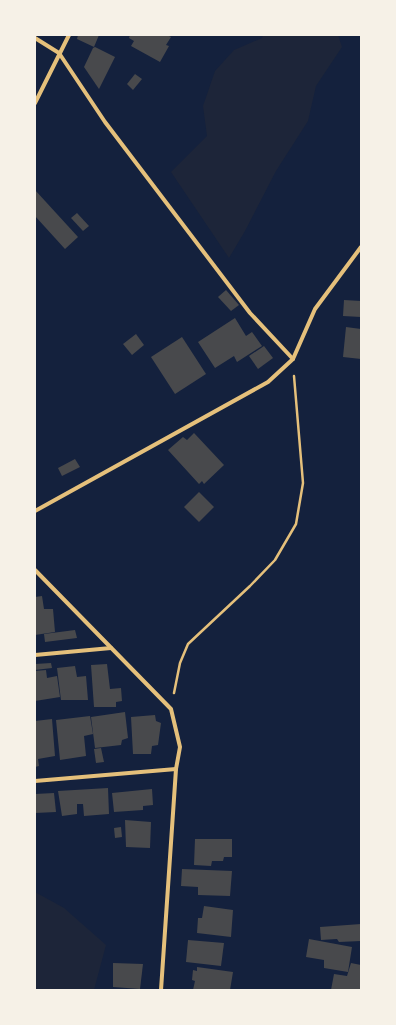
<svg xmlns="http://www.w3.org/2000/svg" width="396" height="1025" font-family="'DejaVu Sans',sans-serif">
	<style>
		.green { fill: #1d2539 }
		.building { fill: #48494c }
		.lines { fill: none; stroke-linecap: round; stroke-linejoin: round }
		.path { stroke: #e5c07b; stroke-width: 2.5 }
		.minor { stroke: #e5c07b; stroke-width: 4 }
	</style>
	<rect width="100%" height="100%" fill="#14213d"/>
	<!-- green -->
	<g class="green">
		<path d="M263 35H338L342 47 316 86 308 121 276 171 245 231 229 258 171 172 207 136 203 106 215 71 234 50 262 38Z"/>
		<path d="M35 892 64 908 106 945 94 990H35Z"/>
	</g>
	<!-- building -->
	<g class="building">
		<path d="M78 35H99L94 47 77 39Z"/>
		<path d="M130 35H167L171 37 166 45 169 46 160 62 131 46 134 41 129 38Z"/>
		<path d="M95 47 115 57 99 89 84 67 93 48Z"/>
		<path d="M135 74 142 79 133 90 127 84Z"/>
		<path d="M35 190 78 237 65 249 35 216Z"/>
		<path d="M77 213 89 226 83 231 71 218Z"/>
		<path d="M226 290 239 305 231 311 218 297Z"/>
		<path d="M344 300 361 301V317L343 316Z"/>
		<path d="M235 318 246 336 252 332 262 346 237 362 234 356 215 368 198 342Z"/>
		<path d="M346 327 361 329V359L343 357Z"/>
		<path d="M136 334 144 345 132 355 123 344Z"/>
		<path d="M182 337 206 374 175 394 151 357Z"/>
		<path d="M264 346 273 358 258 369 249 356Z"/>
		<path d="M194 433 224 465 204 484 202 481 199 484 168 450 183 437 187 440Z"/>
		<path d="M75 459 80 467 62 476 58 468Z"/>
		<path d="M199 492 214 507 199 522 184 507Z"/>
		<path d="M42 596 44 609H53L55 632 35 635V597Z"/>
		<path d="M75 630 77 638 45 642 44 634Z"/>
		<path d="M51 663 52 668 35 670V664Z"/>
		<path d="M107 664 110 689 121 688 122 701 116 702V707H94L91 665Z"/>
		<path d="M75 666 77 677 86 676 88 700H61L57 668Z"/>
		<path d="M46 670 47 678 57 676 60 697 35 701V671Z"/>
		<path d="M125 712 128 738 122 740 121 745 95 748 91 717Z"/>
		<path d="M155 715 156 721 161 723 158 745 152 746 151 754H133L131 717Z"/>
		<path d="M90 716 93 734 84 736 86 756 60 760 56 720Z"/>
		<path d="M52 719 55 756 38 759 39 766 35 767V721Z"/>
		<path d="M101 748 104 762 96 763 94 749Z"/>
		<path d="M108 788 109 814 84 816 83 804H77V814L62 816 58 791Z"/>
		<path d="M152 789 153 805 143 806V810L114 812 112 793Z"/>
		<path d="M54 793 56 812 35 813V794Z"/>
		<path d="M125 820 151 822 150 848 126 847Z"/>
		<path d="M121 827 122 837 115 838 114 828Z"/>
		<path d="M195 839H232V857H224L223 861H212L211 866 194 865Z"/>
		<path d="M182 869 232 871 230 896 198 895V887L181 886Z"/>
		<path d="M204 906 233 910 231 937 197 933 198 918H202Z"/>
		<path d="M361 924V941L339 942 337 939 321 940 320 927Z"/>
		<path d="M309 939 352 947 348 972 324 968V960L306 957Z"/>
		<path d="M188 940 224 943 221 966 186 962Z"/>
		<path d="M113 963 143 964 140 989 113 987Z"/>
		<path d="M351 963 361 965V990H331L334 974 347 976Z"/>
		<path d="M197 967 233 972 230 990H193L195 981 192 980 193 970 197 971Z"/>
	</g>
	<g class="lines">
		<!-- path -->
		<path class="path" d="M174 693 180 663 188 644 250 586 275 560 296 524 303 483 294 376"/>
		<!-- minor -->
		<g class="minor">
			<path d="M35 38 59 53 105 122 250 313 293 359"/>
			<path d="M35 103 69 35"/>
			<path d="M35 511 268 382 293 359 315 309 361 247"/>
			<path d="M35 570 171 709 180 747 176 769 161 990"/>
			<path d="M35 655 111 648"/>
			<path d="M35 781 176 769"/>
		</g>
	</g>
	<!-- border -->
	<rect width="396" height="1025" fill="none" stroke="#f6f1e7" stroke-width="72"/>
</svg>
